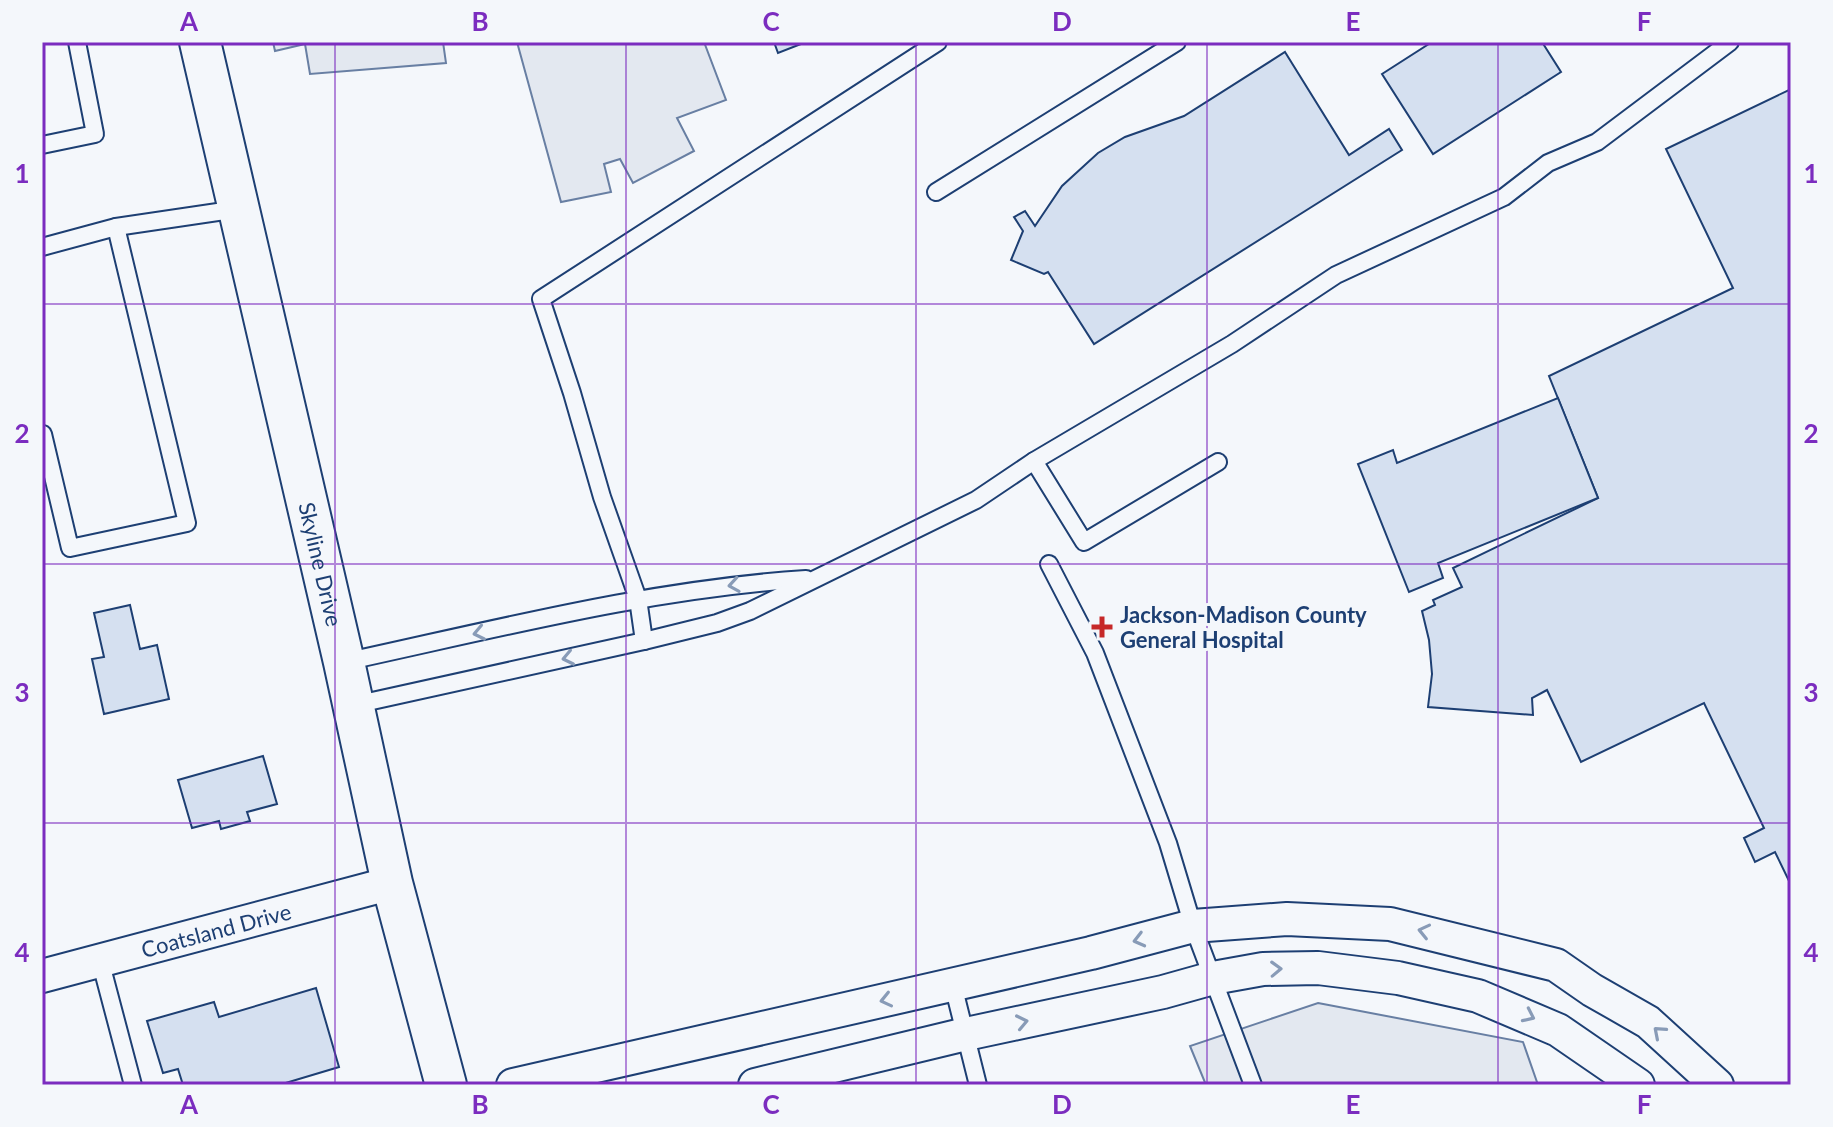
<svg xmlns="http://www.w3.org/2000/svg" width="1833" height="1127" font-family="Lato,sans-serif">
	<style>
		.parking { fill: #e3e8f0; stroke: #687fa3; stroke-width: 2 }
		.building { fill: #d5e0f0; stroke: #1d3f73; stroke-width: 2 }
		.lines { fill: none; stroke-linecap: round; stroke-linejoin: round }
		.service-casing { stroke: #1d3f73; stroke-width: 20 }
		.minor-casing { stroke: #1d3f73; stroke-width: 36 }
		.tertiary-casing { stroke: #1d3f73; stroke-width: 44 }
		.service { stroke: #f4f7fb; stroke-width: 16 }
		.minor { stroke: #f4f7fb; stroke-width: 32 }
		.tertiary { stroke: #f4f7fb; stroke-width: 40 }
		.oneway { stroke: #889bb7 }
		.grid { fill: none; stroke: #7b2cbf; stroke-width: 2; stroke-opacity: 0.55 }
		.poi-dot { fill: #c62828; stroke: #f4f7fb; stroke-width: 3 }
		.labels { text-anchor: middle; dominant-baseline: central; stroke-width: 6; stroke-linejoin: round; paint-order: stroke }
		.street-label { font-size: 22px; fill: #1d3f73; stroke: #f4f7fb }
		.poi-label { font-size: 22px; font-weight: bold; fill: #1d3f73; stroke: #f4f7fb; text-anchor: start }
		.neatline { fill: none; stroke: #7b2cbf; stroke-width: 3 }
		.grid-label { font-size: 26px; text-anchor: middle; font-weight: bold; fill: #7b2cbf }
	</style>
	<rect width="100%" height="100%" fill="#f4f7fb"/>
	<!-- parking -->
	<g class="parking">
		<path d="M273 42H443L446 63 310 74 305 44 275 51Z"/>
		<path d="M517 42H704L726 100 677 118 694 151 633 183 620 159 604 164 611 192 561 202Z"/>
		<path d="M1318 1003 1523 1042 1538 1085H1206L1190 1046Z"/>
	</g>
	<!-- building -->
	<g class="building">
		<path d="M774 42H806L778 53Z"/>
		<path d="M1432 42H1542L1561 72 1433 154 1382 74Z"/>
		<path d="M1285 52 1349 155 1389 129 1402 150 1094 344 1048 272 1044 274 1011 260 1023 231 1014 217 1025 211 1035 226 1062 186 1098 153 1125 137 1184 116Z"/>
		<path d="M1791 89V885L1775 852 1755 862 1744 838 1764 828 1704 703 1581 762 1547 690 1532 698 1533 715 1428 707 1432 674 1429 640 1422 611 1435 605 1433 600 1462 587 1453 568 1598 498 1549 376 1733 288 1666 149Z"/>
		<path d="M1558 398 1598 498 1438 563 1443 578 1409 592 1358 464 1393 450 1397 463Z"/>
		<path d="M130 605 140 649 157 645 169 699 104 714 92 659 104 657 94 613Z"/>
		<path d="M263 756 277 804 247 812 250 821 221 829 219 821 192 828 178 780Z"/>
		<path d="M316 988 339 1067 279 1085H183L178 1069 163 1073 147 1021 214 1002 219 1017Z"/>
	</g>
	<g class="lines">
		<!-- service casing -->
		<g class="service-casing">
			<g id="service">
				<path d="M42 145 95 134 77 42"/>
				<path d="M936 192 1177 42"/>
				<path d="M42 247 116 227"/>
				<path d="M43 434 70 548 187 523 116 227 238 209"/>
				<path d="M1034 461 1084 542 1218 462"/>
				<path d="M1049 564 1095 653 1168 843 1193 926 1253 1085"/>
				<path d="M644 641 638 599 602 497 572 393 541 299 938 42"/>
				<path d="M344 662C497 629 650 589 806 579"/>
				<path d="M354 705 644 641 717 623 750 611 976 500 1034 461 1232 344 1336 275 1504 197 1548 163 1597 142 1730 42"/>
				<path d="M100 960 133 1085"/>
				<path d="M953 985 978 1085"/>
			</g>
		</g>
		<!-- minor casing -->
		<g class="minor-casing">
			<g id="minor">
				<path id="s1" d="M42 976 392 883"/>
				<path d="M513 1085 1091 953 1193 926 1287 919 1390 924 1556 965 1592 990 1648 1022 1717 1085"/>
				<path d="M755 1085 966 1034 1163 992 1213 978 1263 969 1318 968 1398 978 1478 996 1558 1030 1638 1085"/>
			</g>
		</g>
		<!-- tertiary casing -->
		<g class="tertiary-casing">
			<g id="tertiary">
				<path id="s2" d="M200 42 344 662 392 883 446 1085"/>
			</g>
		</g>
		<!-- service -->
		<use href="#service" class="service"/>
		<!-- minor -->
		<use href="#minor" class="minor"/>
		<!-- tertiary -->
		<use href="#tertiary" class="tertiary"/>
	</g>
	<!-- one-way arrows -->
	<defs><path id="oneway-chevron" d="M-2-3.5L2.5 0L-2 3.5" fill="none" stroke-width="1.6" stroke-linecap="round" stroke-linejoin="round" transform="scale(2)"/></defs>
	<g class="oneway">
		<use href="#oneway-chevron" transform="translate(734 585) rotate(171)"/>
		<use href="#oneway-chevron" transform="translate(479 633) rotate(168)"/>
		<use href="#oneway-chevron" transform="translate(568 658) rotate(168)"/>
		<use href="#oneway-chevron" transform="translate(1424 931) rotate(-167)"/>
		<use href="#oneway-chevron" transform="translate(1139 940) rotate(166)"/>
		<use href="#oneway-chevron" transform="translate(1276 969) rotate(-2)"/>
		<use href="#oneway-chevron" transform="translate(886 1000) rotate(167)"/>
		<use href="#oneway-chevron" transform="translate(1529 1016) rotate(25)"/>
		<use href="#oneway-chevron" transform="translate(1022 1022) rotate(-12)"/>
		<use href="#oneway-chevron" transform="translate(1659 1032) rotate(-139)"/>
	</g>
	<!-- grid -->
	<path class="grid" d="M335 42V1085M626 42V1085M916 42V1085M1207 42V1085M1498 42V1085M42 304H1791M42 564H1791M42 823H1791"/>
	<!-- markers -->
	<path class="poi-dot" d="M1098 615h8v8h8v8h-8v8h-8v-8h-8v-8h8z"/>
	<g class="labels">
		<!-- street labels -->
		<g class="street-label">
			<text stroke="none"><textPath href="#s2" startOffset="536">Skyline Drive</textPath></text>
			<text stroke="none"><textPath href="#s1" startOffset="180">Coatsland Drive</textPath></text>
		</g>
		<!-- poi labels -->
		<g class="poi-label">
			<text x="1120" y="614">Jackson-Madison County<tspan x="1120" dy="25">General Hospital</tspan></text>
		</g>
	</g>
	<!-- border -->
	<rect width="1833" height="1127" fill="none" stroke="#f4f7fb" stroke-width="88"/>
	<rect x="44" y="44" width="1745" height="1039" class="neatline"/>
	<g class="grid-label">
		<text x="189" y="31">A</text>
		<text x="480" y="31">B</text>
		<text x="771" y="31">C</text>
		<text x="1062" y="31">D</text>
		<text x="1353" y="31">E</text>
		<text x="1644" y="31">F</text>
		<text x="22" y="183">1</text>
		<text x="1811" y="183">1</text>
		<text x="22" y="443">2</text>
		<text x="1811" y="443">2</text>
		<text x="22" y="702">3</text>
		<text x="1811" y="702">3</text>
		<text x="22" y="962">4</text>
		<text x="1811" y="962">4</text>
		<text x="189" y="1114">A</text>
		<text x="480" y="1114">B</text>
		<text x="771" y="1114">C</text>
		<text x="1062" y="1114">D</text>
		<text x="1353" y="1114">E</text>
		<text x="1644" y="1114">F</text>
	</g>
</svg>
